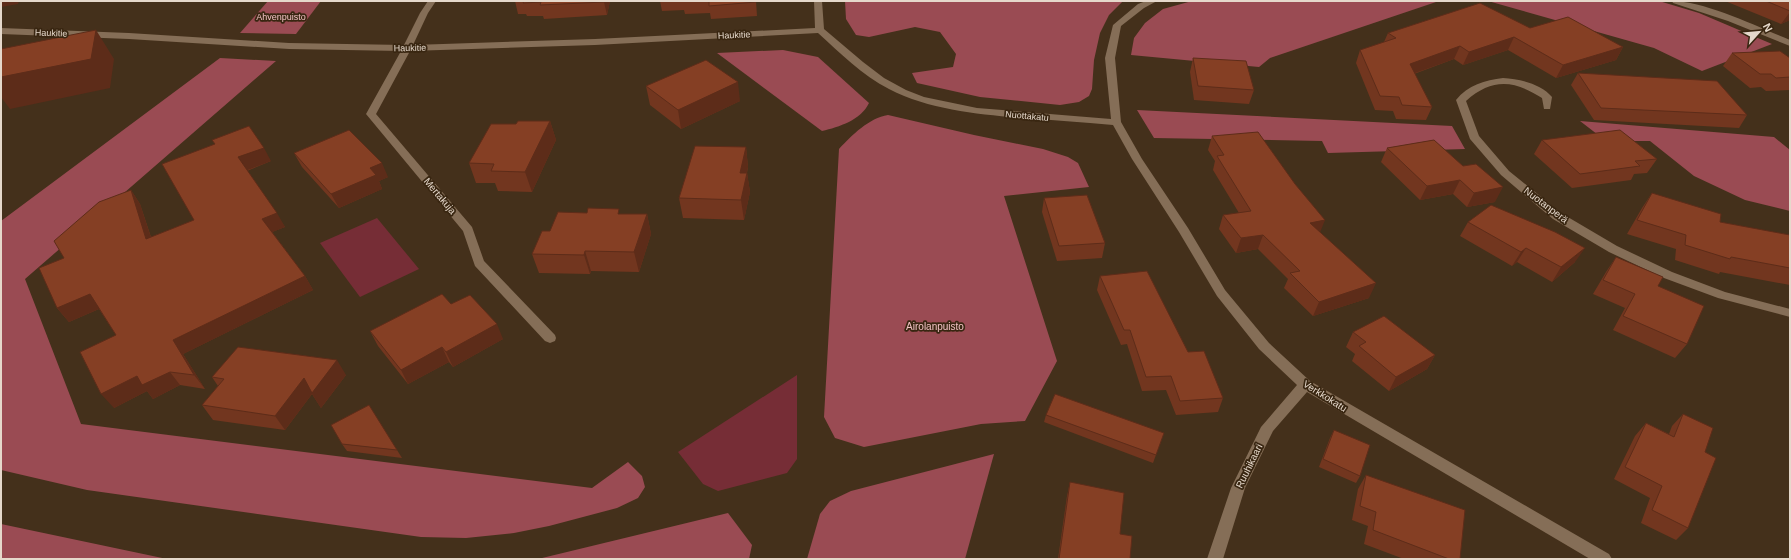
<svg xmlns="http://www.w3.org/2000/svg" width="1791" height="560" font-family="Arial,sans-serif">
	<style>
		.green { fill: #762d36 }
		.forest { fill: #9a4b53 }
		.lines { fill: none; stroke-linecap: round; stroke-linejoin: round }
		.minor { fill: #856e57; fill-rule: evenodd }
		.wall { fill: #72361f }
		.shaded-wall { fill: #5d2c19 }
		.building { fill: #853f24; stroke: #5d2c19 }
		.labels { text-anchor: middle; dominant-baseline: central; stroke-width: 3.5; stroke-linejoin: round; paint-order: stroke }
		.far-park-label { font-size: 9px; fill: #f1c2c4; stroke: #392611 }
		.far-street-label { font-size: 9px; fill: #e5d8cb; stroke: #392611 }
		.street-label { font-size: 10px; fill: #e5d8cb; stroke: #392611 }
		.park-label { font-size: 10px; fill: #f1c2c4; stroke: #392611 }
	</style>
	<rect width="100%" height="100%" fill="#44301b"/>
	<!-- green -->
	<g class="green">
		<path d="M377 218 419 269 360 297 320 243Z"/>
		<path d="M797 375V459L787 473 718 491 703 484 678 452Z"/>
	</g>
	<!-- forest -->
	<g class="forest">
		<path d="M268 1H321L296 34 240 33Z"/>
		<path d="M845 1H1123L1109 15 1100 33 1094 60 1092 89 1089 96 1079 102 1060 105 980 97 917 83 912 73 953 67 956 54 940 32 915 27 869 37 856 35 846 19Z"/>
		<path d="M1192 1H1487L1436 2 1270 58 1259 67 1131 55 1134 38 1145 23 1163 9Z"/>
		<path d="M1488 1H1659L1699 13 1772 44 1702 71 1654 48Z"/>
		<path d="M783 50 818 57 869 103C861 120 839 127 822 131L717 53Z"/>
		<path d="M220 58 276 61 25 279 81 424 592 488 628 462 642 476 645 487 638 498 617 508 549 526 514 533 466 538 421 537 87 490 1 470V221Z"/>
		<path d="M1137 110 1452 126 1465 149 1328 153 1322 141 1154 138Z"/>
		<path d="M888 115 974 135 1043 149 1068 157 1078 163 1089 187 1004 196 1057 361 1025 421 981 424 864 447 835 438 824 417 839 149C852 135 869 118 888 115Z"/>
		<path d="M1580 121 1774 137 1790 150V211L1745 200 1694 176 1650 141H1606Z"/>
		<path d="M994 454 965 559H807L820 514 830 501 851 491Z"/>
		<path d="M728 513 752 545 749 559H538Z"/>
		<path d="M1 524 167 559H1Z"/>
	</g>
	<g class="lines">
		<!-- minor -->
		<g class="minor">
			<path d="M428 1H436L428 13 413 45 595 39 815 28 814 1H822L824 29 863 62 884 78 906 90 924 97 977 108 1111 119 1105 58 1113 25 1138 4 1146 1H1157L1144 8 1121 26 1115 58 1121 122 1142 159 1188 228 1225 290 1269 343 1310 381 1609 554 1612 559H1590L1307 392 1273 431 1245 488 1223 559H1207L1231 488 1261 427 1297 385 1259 349 1217 296 1179 232 1132 159 1113 125C1082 122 1052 120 1022 118 977 114 930 110 889 89 862 75 840 53 818 33L595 45 410 51 376 114 472 227 484 261 555 335 556 338 555 341 550 343 545 341 475 266 463 231 366 114 401 51 289 49 129 39 1 34V28L129 33 289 43 404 45 420 13Z"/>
			<path d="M1672 1C1705 1 1758 27 1790 40V46L1728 21 1673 3Z"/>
			<path d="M1503 78C1520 79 1541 84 1552 97L1550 109H1544L1542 98C1514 80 1492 78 1466 101L1479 136 1509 171 1561 213 1617 246 1672 272 1725 292 1790 309V317L1718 298 1664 278 1609 252 1553 219 1501 175 1470 139 1456 100C1468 85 1485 80 1503 78Z"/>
		</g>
	</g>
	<!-- wall -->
	<g class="wall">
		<path d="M515 1H610L607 15 544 19 543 16H527L526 14H518Z"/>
		<path d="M660 1H756L757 16 711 19 710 13 685 14 684 10 662 11Z"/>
		<path d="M1725 1H1790V20L1781 24Z"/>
		<path d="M1530 28 1623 47 1616 60 1556 78 1508 50 1463 65 1454 59 1414 74 1432 107 1426 120 1396 119 1393 111 1375 110 1356 63 1360 50 1384 42 1388 33Z"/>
		<path d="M1732 53 1790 58V90L1766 91 1761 87 1750 88 1723 66Z"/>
		<path d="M1193 58 1254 90 1249 104 1194 100 1190 72Z"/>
		<path d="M1578 73 1747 115 1739 128 1594 120 1571 85Z"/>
		<path d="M646 86 740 101 681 129 650 105Z"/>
		<path d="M550 121 556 140 532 192 498 191 495 183H476L469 163 516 124Z"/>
		<path d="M1212 136 1320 232 1369 298 1313 316 1284 288 1288 279 1258 249 1236 253 1219 229 1223 215 1239 213 1213 170 1215 161 1208 150Z"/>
		<path d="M1434 140 1495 202 1467 207 1453 194 1420 200 1381 162 1387 148Z"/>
		<path d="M1542 140 1657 159 1647 173 1634 174 1631 180 1572 188 1534 154Z"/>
		<path d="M746 147 748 167 747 173 750 192 744 220 683 218 679 198Z"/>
		<path d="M294 153 388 177 379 181 382 189 339 208 302 167Z"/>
		<path d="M271 161 247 171 285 227 272 232 305 276 313 290 183 354 205 389 180 385 153 399 147 391 114 408 116 335 99 309 69 322 57 308 64 258 131 190 140 204 151 237 194 220 162 164Z"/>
		<path d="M1652 193 1720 222 1790 235V285L1720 272 1719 274 1675 260 1676 249 1627 234 1642 208Z"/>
		<path d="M1044 198 1105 243 1102 258 1057 261 1042 212Z"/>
		<path d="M620 214H647L651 234 639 272 591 271 590 274 539 273 532 254Z"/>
		<path d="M1468 222 1575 262 1552 282 1517 262 1512 266 1460 236Z"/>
		<path d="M1616 257 1658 286 1687 344 1675 358 1613 330 1625 308 1593 294 1606 272Z"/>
		<path d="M1100 276 1188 352 1223 398 1218 412 1176 415 1166 390 1142 391 1127 344 1121 345 1097 290Z"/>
		<path d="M451 304 503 339 453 367 449 362 408 384 378 346 370 331Z"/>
		<path d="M1353 332 1435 355 1427 369 1389 391 1352 361 1355 354 1346 347Z"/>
		<path d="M346 375 321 408 312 394 285 430 213 420 202 405 218 386 212 377Z"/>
		<path d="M1683 414 1705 452 1688 528 1676 540 1641 523 1650 498 1614 479 1635 436 1646 423 1669 434 1672 426Z"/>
		<path d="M1046 415 1161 441 1153 463 1044 422Z"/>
		<path d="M1334 430 1360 476 1356 483 1319 467 1330 438Z"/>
		<path d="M342 444 397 450 402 458 347 451Z"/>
		<path d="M1366 475 1460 559H1404L1364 544 1368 526 1352 520 1358 489Z"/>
		<path d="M1070 482 1120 534 1130 559H1058L1067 496Z"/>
	</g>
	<!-- shaded-wall -->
	<g class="shaded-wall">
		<path d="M1 1H19L18 4 1 7Z"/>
		<path d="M604 1H610L607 15 604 2Z"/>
		<path d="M1790 12V20L1781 24Z"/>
		<path d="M96 30 114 59 110 88 10 109 1 97V77Z"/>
		<path d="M1514 37 1508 50 1463 65 1469 52Z"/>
		<path d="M1460 46 1454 59 1404 77 1410 64Z"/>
		<path d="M1623 47 1616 60 1556 78 1563 65Z"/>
		<path d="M738 82 740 101 681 129 678 110Z"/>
		<path d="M550 121 556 140 532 192 525 172Z"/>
		<path d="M746 147 748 167 742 192 740 173Z"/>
		<path d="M264 148 271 161 245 171 238 157Z"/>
		<path d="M382 163 388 177 379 181 382 189 339 208 331 194 370 168Z"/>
		<path d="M747 173 750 192 744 220 741 200Z"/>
		<path d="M1460 180 1453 194 1420 200 1427 186Z"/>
		<path d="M1503 187 1495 202 1467 207 1474 193Z"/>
		<path d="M131 190 140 204 156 253 146 239Z"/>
		<path d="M277 213 285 227 270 233 262 219Z"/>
		<path d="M647 214 651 234 639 272 634 252Z"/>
		<path d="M1325 220 1319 235 1310 223Z"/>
		<path d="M1263 235 1258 249 1236 253 1241 238Z"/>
		<path d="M1526 248 1517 262 1512 266 1521 252Z"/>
		<path d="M1585 248 1575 262 1552 282 1561 267Z"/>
		<path d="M585 251 591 271 590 274 584 255Z"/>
		<path d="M305 276 313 290 183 354 205 389 194 375 173 340Z"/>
		<path d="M1376 283 1369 298 1313 316 1319 302Z"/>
		<path d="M90 294 101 308 69 322 57 308Z"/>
		<path d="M497 324 503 339 453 367 446 352Z"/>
		<path d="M442 347 449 362 408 384 401 370Z"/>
		<path d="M1435 355 1427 369 1389 391 1396 377Z"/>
		<path d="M337 360 346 375 321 408 312 394 285 430 275 416 304 378Z"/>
		<path d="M170 372 180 385 153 399 147 391 114 408 101 394 137 376Z"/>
	</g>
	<!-- building -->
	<g class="building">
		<path d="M524 1H604V2L540 5 541 2 523 3Z"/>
		<path d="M709 1H756V2L709 6Z"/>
		<path d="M1766 1H1790V11Z"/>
		<path d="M1480 3 1530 28 1568 17 1623 47 1563 65 1514 37 1469 52 1460 46 1410 64 1432 107 1402 105 1399 97 1380 96 1360 50 1396 38 1388 33Z"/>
		<path d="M96 30 91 59 1 77V49Z"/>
		<path d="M1780 51 1790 58V77L1776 78 1771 74H1760L1732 53Z"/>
		<path d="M1193 58 1246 61 1254 90 1198 86Z"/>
		<path d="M706 60 738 82 678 110 646 86Z"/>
		<path d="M1578 73 1717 81 1747 115 1601 108Z"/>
		<path d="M518 121H550L525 172 491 171 494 164 469 163 491 124H516Z"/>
		<path d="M249 126 264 148 238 157 277 213 262 219 305 276 173 340 194 375 170 372 142 385 137 376 101 394 80 352 116 335 90 294 57 308 39 268 64 258 54 241 99 202 131 190 146 239 194 220 162 164 215 144 212 140Z"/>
		<path d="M349 130 382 163 370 168 376 175 331 194 294 153Z"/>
		<path d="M1620 130 1657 159 1635 161 1640 166 1580 174 1542 140Z"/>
		<path d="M1258 132 1295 184 1325 220 1310 223 1376 283 1319 302 1290 273 1300 271 1263 235 1241 238 1223 215 1251 211 1217 156 1224 155 1212 136Z"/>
		<path d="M1434 140 1463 166 1476 164 1503 187 1474 193 1460 180 1427 186 1387 148Z"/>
		<path d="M695 146 746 147 740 173H747L741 200 679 198Z"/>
		<path d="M1652 193 1721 214 1720 222 1790 235V268L1731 257 1730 259 1685 245 1686 235 1637 220Z"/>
		<path d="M1087 195 1105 243 1059 246 1044 198Z"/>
		<path d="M1491 205 1555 232 1585 248 1561 267 1526 248 1521 252 1468 222Z"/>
		<path d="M588 208 619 209 618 214H647L634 252 585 251 584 255 532 254 542 231H550L558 212 587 213Z"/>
		<path d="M1616 257 1663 277 1658 286 1704 306 1687 344 1623 316 1635 294 1603 280Z"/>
		<path d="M1147 271 1188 352 1204 351 1223 398 1180 401 1171 376 1146 377 1130 330H1124L1100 276Z"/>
		<path d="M442 294 451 304 470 295 497 324 446 352 442 347 401 370 370 331Z"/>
		<path d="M1384 316 1435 355 1396 377 1359 346 1366 342 1353 332Z"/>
		<path d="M238 347 337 360 312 393 304 378 275 416 202 405 224 379 212 377Z"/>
		<path d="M1055 394 1164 433 1156 455 1046 415Z"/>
		<path d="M369 405 397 450 342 444 331 425Z"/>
		<path d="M1683 414 1713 428 1705 452 1716 458 1688 528 1652 510 1662 486 1625 467 1646 423 1674 437Z"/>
		<path d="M1334 430 1370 445 1360 476 1323 459Z"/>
		<path d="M1366 475 1465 510 1460 559H1449L1373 530 1376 512 1360 506Z"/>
		<path d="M1070 482 1124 493 1120 534 1132 536 1130 559H1059Z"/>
	</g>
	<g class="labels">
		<!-- far-park labels -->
		<g class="far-park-label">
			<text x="281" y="17">Ahvenpuisto</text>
		</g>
		<!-- far-street labels -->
		<g class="far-street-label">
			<text transform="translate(51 33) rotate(2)">Haukitie</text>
			<text transform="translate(734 35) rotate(-3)">Haukitie</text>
			<text transform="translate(410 48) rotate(-1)">Haukitie</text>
			<text transform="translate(1027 116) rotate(5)">Nuottakatu</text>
		</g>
		<!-- street labels -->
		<g class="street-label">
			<text transform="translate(440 196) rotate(50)">Mertakuja</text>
			<text transform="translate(1546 205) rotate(37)">Nuotanperä</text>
			<text transform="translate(1325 396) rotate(32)">Verkkokatu</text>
			<text transform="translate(1249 466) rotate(-64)">Ruuhikaari</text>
		</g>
		<!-- park labels -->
		<g class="park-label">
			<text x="935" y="326">Airolanpuisto</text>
		</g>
	</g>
	<!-- border -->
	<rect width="1791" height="560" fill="none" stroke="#e5d8cb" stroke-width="4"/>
	<!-- north arrow -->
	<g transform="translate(1759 32) rotate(63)" stroke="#392611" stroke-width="3" paint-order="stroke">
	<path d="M0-3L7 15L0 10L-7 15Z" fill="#e5d8cb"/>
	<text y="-6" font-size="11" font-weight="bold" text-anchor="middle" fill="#e5d8cb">N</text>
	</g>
</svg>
